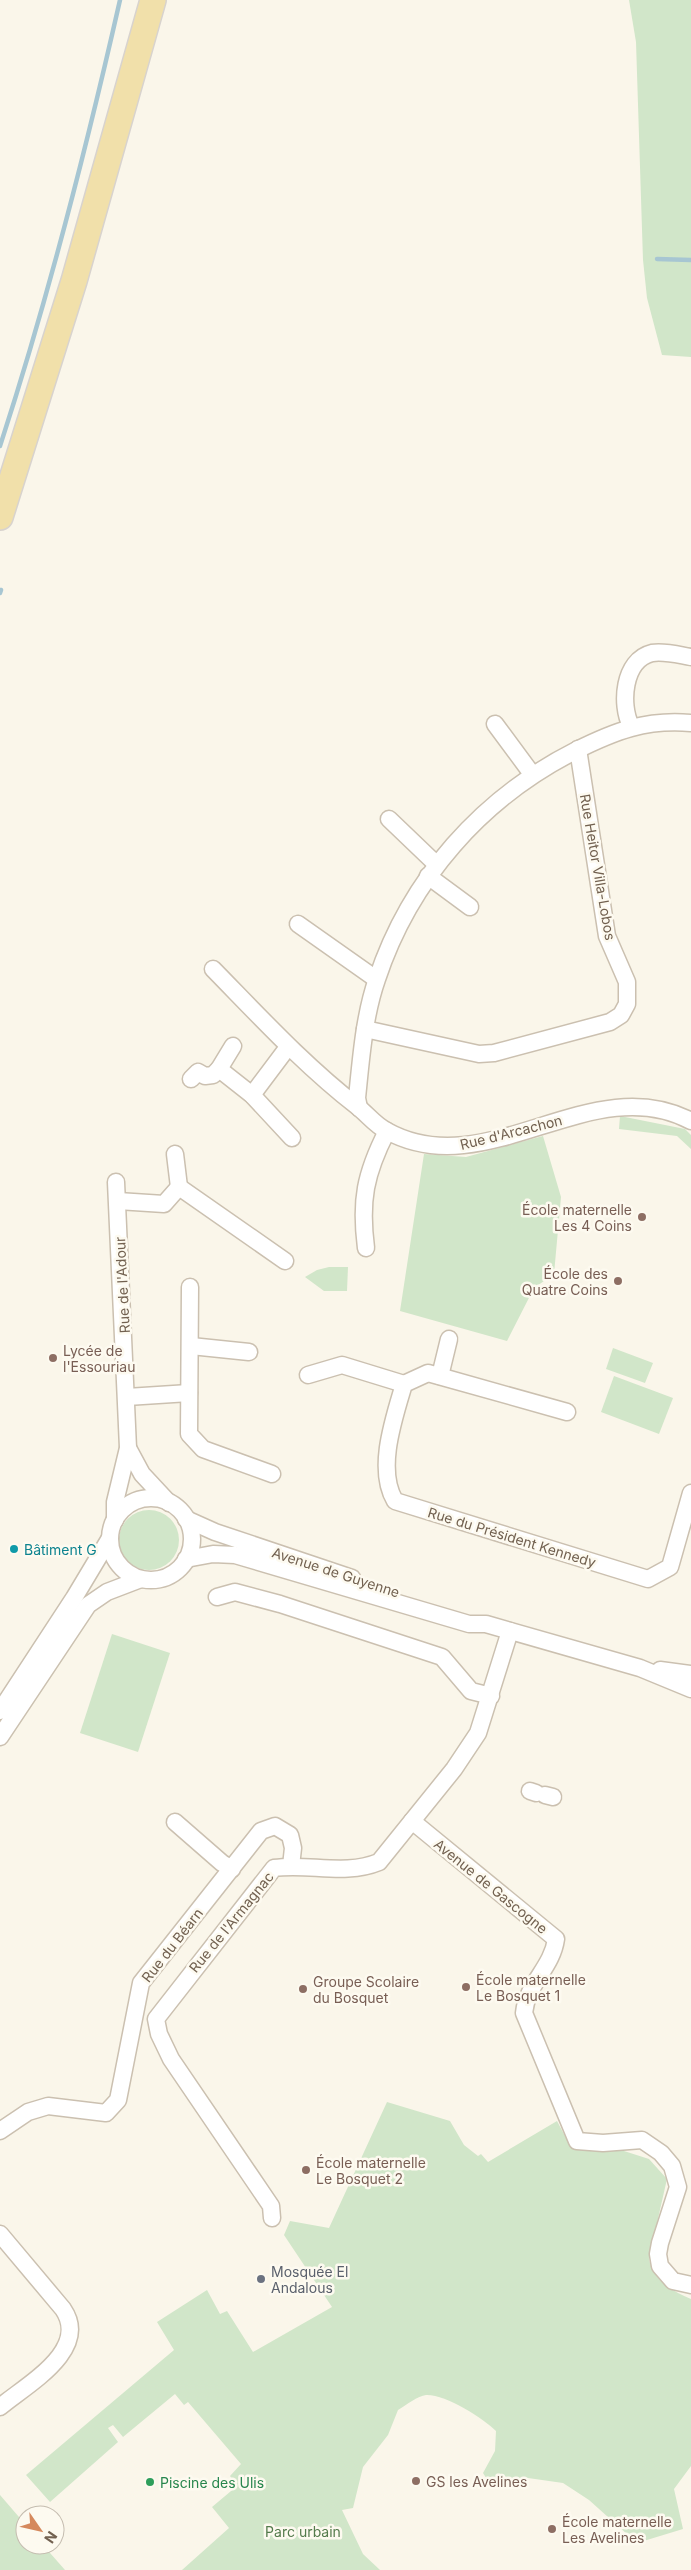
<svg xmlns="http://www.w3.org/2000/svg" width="691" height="2570" font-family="Inter,sans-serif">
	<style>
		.green { fill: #d1e6c9 }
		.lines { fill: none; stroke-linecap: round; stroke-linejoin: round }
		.stream { stroke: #a7c6d2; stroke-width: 4.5 }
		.minor-casing { stroke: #cbc0b0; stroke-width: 19 }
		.primary-casing { stroke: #d8d3ce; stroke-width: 28 }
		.minor { stroke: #fff; stroke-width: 16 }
		.primary { stroke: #f1e0aa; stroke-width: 25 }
		.education-dot { fill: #8d6e63; stroke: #fdfaf0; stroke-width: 2 }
		.culture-dot { fill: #0f9aa8; stroke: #fdfaf0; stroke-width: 2 }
		.worship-dot { fill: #6b7280; stroke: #fdfaf0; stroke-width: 2 }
		.leisure-dot { fill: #2e9e5b; stroke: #fdfaf0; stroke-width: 2 }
		.labels { text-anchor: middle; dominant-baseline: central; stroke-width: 5; stroke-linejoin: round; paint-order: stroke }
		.street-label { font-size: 14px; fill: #726150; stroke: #fdfaf0 }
		.education-label { font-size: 14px; fill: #785e54; stroke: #fdfaf0; text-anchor: start }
		.culture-label { font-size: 14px; fill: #0d838f; stroke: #fdfaf0; text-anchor: start }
		.worship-label { font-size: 14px; fill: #5b616d; stroke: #fdfaf0; text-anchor: start }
		.leisure-label { font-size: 14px; fill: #27864d; stroke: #fdfaf0; text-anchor: start }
		.park-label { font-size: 14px; fill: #547b4c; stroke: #fdfaf0 }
	</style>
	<rect width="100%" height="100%" fill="#faf6ea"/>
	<!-- green -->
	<g class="green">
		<path d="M629 0H691V357L662 355 647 298 643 260 636 42Z"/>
		<path d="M620 1116 685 1129 691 1135V1149L677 1136 619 1129Z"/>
		<path d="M543 1136 561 1197 554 1274 534 1288 507 1341 400 1311 424 1154 466 1157Z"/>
		<path d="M329 1267H348L347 1291H324L305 1277 317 1270Z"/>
		<path d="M613 1348 653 1363 645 1383 606 1369Z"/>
		<path d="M614 1376 673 1398 659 1434 601 1412Z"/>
		<circle cx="149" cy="1540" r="30"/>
		<path d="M112 1634 170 1653 138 1752 80 1733Z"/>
		<path d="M387 2102 450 2121 464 2145 478 2156 481 2154 488 2162 557 2121 566 2138 577 2149 624 2151 649 2159 667 2179 649 2258C652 2280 672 2291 691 2299V2466L674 2489 683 2529 637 2543 589 2500 563 2483 528 2478 490 2484 483 2473 495 2451 496 2431C483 2418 445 2394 426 2395 418 2396 406 2405 398 2410L388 2435 363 2467 353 2508 342 2510 363 2554 380 2570H182L229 2528 212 2507 237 2486 230 2476 241 2464 188 2402 184 2405 175 2394 123 2437 113 2425 108 2428 118 2442 50 2502 26 2475 174 2350 157 2322 207 2290 220 2314 227 2311 253 2352 332 2307 284 2235 290 2221 329 2228Z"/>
		<path d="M0 2495 25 2524V2545H43L65 2570H0Z"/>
	</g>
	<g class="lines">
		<!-- stream -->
		<g class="stream">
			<path d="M657 259 691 260"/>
			<path d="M0 446C48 299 86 150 120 0"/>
			<path d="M0 593 1 590"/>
		</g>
		<!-- minor casing -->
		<g class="minor-casing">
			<g id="minor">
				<path d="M495 724 532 774"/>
				<path d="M631 726C620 705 623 660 652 653 665 651 679 655 691 657"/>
				<path d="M389 819 436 864"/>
				<path d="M428 876 470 907"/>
				<path d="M298 924 376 979"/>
				<path d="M213 969C260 1017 305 1066 358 1107 368 1115 375 1125 387 1131 487 1186 591 1068 691 1121"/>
				<path d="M365 1029 479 1054 494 1053 610 1022 621 1015 627 1004V982L607 936 578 749"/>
				<path d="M233 1046 219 1069 252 1095 292 1138"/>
				<path d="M191 1079 198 1072 205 1076 213 1075 219 1069"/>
				<path d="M252 1095 288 1047"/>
				<path d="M359 1108 357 1098C361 1059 364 1016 377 979 410 879 482 798 575 751 615 731 646 719 691 723"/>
				<path d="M175 1154 179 1187"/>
				<path d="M118 1201 164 1204 179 1187 285 1261"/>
				<path d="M366 1248C360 1201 365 1174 387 1131"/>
				<path d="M190 1287 189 1434 203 1449 272 1474"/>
				<path d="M191 1346 249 1352"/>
				<path d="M308 1375 342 1365 404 1384"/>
				<path d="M440 1376 449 1339"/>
				<path d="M127 1397 189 1393"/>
				<path d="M567 1412 428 1373 404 1384C394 1418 376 1469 395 1501L648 1579 670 1567 691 1493"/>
				<path d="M128 1448 142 1474 169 1503"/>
				<circle cx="151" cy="1539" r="41"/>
				<path d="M186 1519 215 1532 352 1578"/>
				<path d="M115 1520V1502L128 1448 116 1182"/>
				<path d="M186 1559 213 1554 235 1555 469 1624H486L640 1668 691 1689"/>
				<path d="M217 1597 235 1592 280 1604 442 1657 471 1691 491 1696"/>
				<path d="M660 1670 691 1674"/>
				<path d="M0 1711 74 1598 110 1538"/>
				<path d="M0 1737 88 1605 107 1592 141 1579"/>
				<path d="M530 1791 536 1793"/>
				<path d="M545 1795 553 1797"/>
				<path d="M412 1821 556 1939C552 1968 527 1983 524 2013L577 2141 603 2143 642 2140 661 2153 672 2166 678 2187 660 2243 658 2254 660 2266 673 2281 691 2285"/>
				<path d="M175 1822 222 1863 232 1869"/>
				<path d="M0 2131 28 2112 48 2106 106 2113 118 2100 141 1983 261 1831 275 1826 290 1835 293 1848 291 1866"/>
				<path d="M272 2218 271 2206 171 2059 159 2034 156 2019 274 1868C309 1863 345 1876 379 1862L454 1769 478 1733 510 1631"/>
				<path d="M0 2234 63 2309C91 2350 26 2385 0 2407"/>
			</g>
		</g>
		<!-- primary casing -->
		<g class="primary-casing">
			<path id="primary" d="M0 517 74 281 153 0"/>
		</g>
		<!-- minor -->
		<use href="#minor" class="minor"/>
		<!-- primary -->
		<use href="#primary" class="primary"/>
	</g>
	<!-- markers -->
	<g class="education-dot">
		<circle cx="642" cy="1217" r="5"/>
		<circle cx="618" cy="1281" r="5"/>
		<circle cx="53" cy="1358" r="5"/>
		<circle cx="466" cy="1987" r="5"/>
		<circle cx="303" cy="1989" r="5"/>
		<circle cx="306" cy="2170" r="5"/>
		<circle cx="416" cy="2481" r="5"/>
		<circle cx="552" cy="2529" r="5"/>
	</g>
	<circle class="culture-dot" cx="14" cy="1549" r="5"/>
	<circle class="worship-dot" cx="261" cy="2279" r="5"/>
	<circle class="leisure-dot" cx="150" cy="2482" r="5"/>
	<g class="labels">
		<!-- street labels -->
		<g class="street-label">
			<text transform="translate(598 867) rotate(80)">Rue Heitor Villa-Lobos</text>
			<text transform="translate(511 1132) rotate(-14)">Rue d'Arcachon</text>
			<text transform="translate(122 1285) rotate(-93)">Rue de l'Adour</text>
			<text transform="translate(512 1537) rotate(17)">Rue du Président Kennedy</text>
			<text transform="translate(336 1572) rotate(18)">Avenue de Guyenne</text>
			<text transform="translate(491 1886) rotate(39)">Avenue de Gascogne</text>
			<text transform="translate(231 1922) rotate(-51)">Rue de l'Armagnac</text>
			<text transform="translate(172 1945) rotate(-52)">Rue du Béarn</text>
		</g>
		<!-- education labels -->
		<g class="education-label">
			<text x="632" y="1209" text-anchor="end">École maternelle<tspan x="632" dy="16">Les 4 Coins</tspan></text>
			<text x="608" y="1273" text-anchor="end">École des<tspan x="608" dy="16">Quatre Coins</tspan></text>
			<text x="63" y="1350">Lycée de<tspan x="63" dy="16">l'Essouriau</tspan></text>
			<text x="476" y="1979">École maternelle<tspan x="476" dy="16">Le Bosquet 1</tspan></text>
			<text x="313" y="1981">Groupe Scolaire<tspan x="313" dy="16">du Bosquet</tspan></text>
			<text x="316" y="2162">École maternelle<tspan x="316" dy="16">Le Bosquet 2</tspan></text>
			<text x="426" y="2481">GS les Avelines</text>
			<text x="562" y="2521">École maternelle<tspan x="562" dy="16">Les Avelines</tspan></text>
		</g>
		<!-- culture labels -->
		<g class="culture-label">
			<text x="24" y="1549">Bâtiment G</text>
		</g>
		<!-- worship labels -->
		<g class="worship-label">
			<text x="271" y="2271">Mosquée El<tspan x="271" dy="16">Andalous</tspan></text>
		</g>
		<!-- leisure labels -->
		<g class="leisure-label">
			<text x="160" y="2482">Piscine des Ulis</text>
		</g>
		<!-- park labels -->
		<g class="park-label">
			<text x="303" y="2531">Parc urbain</text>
		</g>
	</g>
	<!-- north arrow -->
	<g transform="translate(40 2530) rotate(124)"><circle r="24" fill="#fdfaf0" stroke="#c5bdb0"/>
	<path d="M0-4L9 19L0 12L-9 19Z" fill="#d5895d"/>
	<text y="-8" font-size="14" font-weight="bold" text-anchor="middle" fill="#726150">N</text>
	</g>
</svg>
